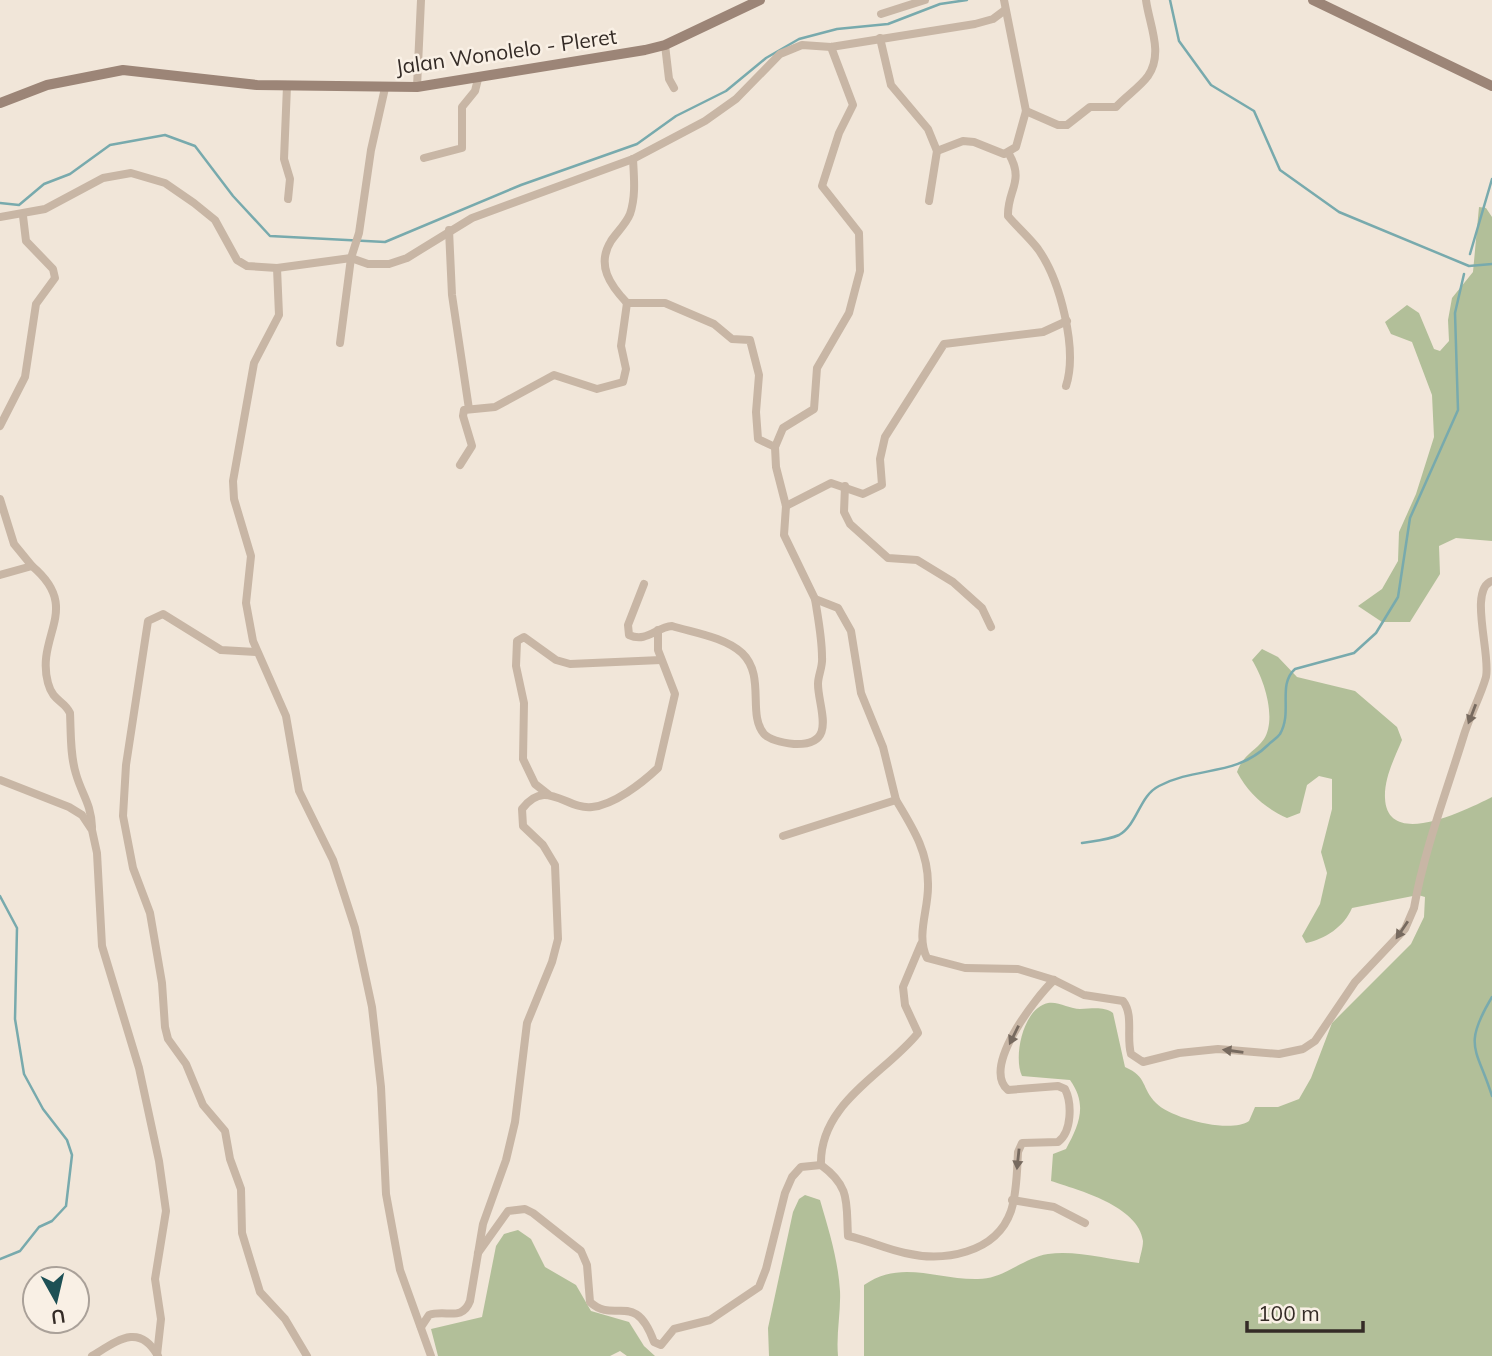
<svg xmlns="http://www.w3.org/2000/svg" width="1492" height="1356" font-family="Mulish,sans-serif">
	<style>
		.green { fill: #b2bf99 }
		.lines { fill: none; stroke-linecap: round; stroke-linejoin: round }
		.stream { stroke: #78aaad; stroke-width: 2.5 }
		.minor { stroke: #c8b6a5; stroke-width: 8 }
		.secondary { stroke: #9c8577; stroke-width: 10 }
		.oneway { fill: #776a5f }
		.labels { text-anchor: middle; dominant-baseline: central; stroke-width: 5; stroke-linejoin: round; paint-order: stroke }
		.street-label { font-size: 21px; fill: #342b26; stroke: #f9f0e5 }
	</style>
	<rect width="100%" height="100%" fill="#f1e6d9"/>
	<!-- green -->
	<g class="green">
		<path d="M1479 207 1486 208 1492 217V541L1456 538 1439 546 1440 574 1410 622H1382L1358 606 1382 589 1398 561 1399 532 1416 494 1434 437 1432 395 1412 342 1391 334 1385 322 1407 305 1419 313 1434 349 1440 351 1449 341 1448 320 1452 298 1473 272Z"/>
		<path d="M1262 649 1278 657 1297 677 1355 691 1397 727 1402 740C1395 757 1384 778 1385 798 1387 851 1470 808 1492 797V1356H864V1285C901 1259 937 1280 978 1279 1005 1279 1022 1258 1048 1254 1077 1250 1110 1260 1139 1263 1140 1256 1143 1248 1143 1241 1139 1206 1078 1190 1051 1181L1053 1154 1066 1149C1079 1125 1088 1105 1070 1080L1022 1076C1013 1057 1023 1008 1048 1003 1058 1001 1070 1009 1080 1009 1092 1009 1103 1006 1113 1013L1125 1067C1148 1077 1141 1088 1156 1103 1170 1118 1230 1134 1249 1121L1255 1107H1278L1299 1099 1311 1078 1332 1023 1411 944 1424 917 1425 897 1418 895 1352 908C1344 927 1325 939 1306 943L1302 936 1320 904 1327 873 1321 852 1332 809V779L1319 776 1307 785 1300 813 1287 818C1265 808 1249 794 1237 772 1244 753 1254 753 1264 739 1277 718 1264 679 1252 660Z"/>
		<path d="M805 1195 820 1200C829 1231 838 1259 840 1291 841 1312 836 1334 838 1356H769L768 1328 793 1212 799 1199Z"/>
		<path d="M518 1230 531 1239 545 1267 576 1285 591 1311 629 1322 644 1346 655 1356H627L620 1351 610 1356H438L431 1329 482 1317 496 1246 504 1234Z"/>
	</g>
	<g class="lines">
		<!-- stream -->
		<g class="stream">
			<path d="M1170 0 1179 41 1211 85 1254 111 1280 170 1339 212 1469 266 1492 264"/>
			<path d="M0 203 19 205 44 184 70 174 110 145 165 135 195 146 233 196 270 236 385 242 521 185 637 144 676 116 726 91 766 58 799 39 837 29 888 24 940 4 967 0"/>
			<path d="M1470 254 1492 179"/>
			<path d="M1082 843C1094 841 1108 840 1119 835 1138 824 1139 796 1159 786 1197 766 1235 777 1268 745 1272 741 1277 738 1280 734 1293 712 1277 685 1295 669L1354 653 1376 633 1398 597 1410 518 1458 410 1455 313 1464 274"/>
			<path d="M0 896 17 928 15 1019 24 1074 43 1109 67 1140 72 1155 66 1206 52 1221 39 1227 20 1251 0 1259"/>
			<path d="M1492 997C1462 1047 1477 1048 1492 1096"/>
		</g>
		<!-- minor -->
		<g class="minor">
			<path d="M881 14 925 0"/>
			<path d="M880 38 891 85 928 129 937 151 929 201"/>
			<path d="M665 45 669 79 674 88"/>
			<path d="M287 86 284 159 290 179 288 199"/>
			<path d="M417 87 421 0"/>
			<path d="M1026 111 1058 125H1067L1090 107H1116C1125 97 1140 87 1148 76 1164 53 1149 24 1146 0"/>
			<path d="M937 151 963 141 974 142 1004 154 1016 147 1026 111 1004 0"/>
			<path d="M1009 154C1025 182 1007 190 1008 216 1017 227 1029 237 1038 249 1060 280 1078 349 1066 386"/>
			<path d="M424 158 462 148V107L475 91 478 79"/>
			<path d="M633 159C634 178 636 196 630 214 626 224 617 232 611 241 596 265 610 285 627 303H665L714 324 732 339 750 340 759 375 756 412 758 439 775 447"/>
			<path d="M0 217 45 209 103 178 131 173 165 183 194 203 215 220 237 260 247 266 277 268 351 258 368 264H389L407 258 472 218 633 159 705 121 736 99 780 54 802 45 831 47 975 24 993 19 1005 10"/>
			<path d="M449 230 452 295 469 409"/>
			<path d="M277 268 279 315 254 363 233 481 234 499 251 556 246 603 253 641 286 716 299 791 333 860 355 928 372 1007 381 1087 386 1194 400 1270 431 1356"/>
			<path d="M340 343 351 258 359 233 371 150 385 88"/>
			<path d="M0 426 25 377 36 304 55 278 53 269 26 241 23 216"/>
			<path d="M460 465 472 446 463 416 464 410 495 407 554 375 597 389 623 382 626 369 621 346 627 303"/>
			<path d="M845 486 844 512 850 524 888 558 917 560 953 582 982 608 991 627"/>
			<path d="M0 499 14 544 32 566"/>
			<path d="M786 506 831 483 863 494 882 485 880 459 885 437 944 344 1043 332 1067 321"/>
			<path d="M0 575 32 566C83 609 35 635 48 683 53 702 64 700 70 713 71 733 70 755 76 774 82 795 91 803 92 827"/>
			<path d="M644 584 628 625 629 635C647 643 656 627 672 626 695 633 724 637 742 653 766 676 747 714 764 734 771 741 785 743 794 744 839 746 818 708 818 684 818 675 823 667 822 657 822 638 818 618 815 599"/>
			<path d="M256 652 221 650 163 614 148 621 126 765 123 816 133 868 150 913 162 983 165 1027 168 1039 186 1064 203 1105 225 1131 230 1159 241 1189 242 1233 260 1292 285 1319 307 1356"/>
			<path d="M0 780 69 807 82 815 92 830 97 853 102 946 139 1068 159 1161 166 1211 155 1279 161 1319 157 1355"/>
			<path d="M549 795 535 784 523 759 524 703 516 666 517 641 524 637 556 660 570 664 661 660"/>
			<path d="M896 800C913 828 929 853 928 887 928 911 916 936 927 958L965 968 1018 969 1054 980 1084 995 1123 1001C1134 1015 1126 1037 1131 1054L1143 1062 1179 1053 1218 1049 1279 1054 1303 1049 1315 1041 1355 982 1405 929 1414 908C1424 851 1446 793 1463 738 1469 717 1480 698 1486 677 1491 654 1468 589 1492 581"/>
			<path d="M783 836 896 800 883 747 861 693 851 631 838 608 815 599 784 535 786 506 776 467 775 447 783 428 814 409 817 368 849 313 860 271 859 233 822 186 839 133 853 105 831 47"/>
			<path d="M821 1165C819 1103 885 1074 918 1033L905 1005 903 987 921 944"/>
			<path d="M1012 1200 1054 1207 1085 1223"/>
			<path d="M478 1253 508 1211 525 1209 533 1213 581 1251 587 1265 590 1302C615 1325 635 1289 654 1342L661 1345 674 1329 710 1320 759 1287 766 1269 785 1193 792 1177 801 1167 821 1165C851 1187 846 1202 848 1236 867 1240 886 1249 905 1253 943 1262 996 1254 1011 1211 1017 1193 1017 1170 1018 1152L1022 1143 1058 1142C1072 1132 1072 1103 1065 1089L1058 1086 1008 1090C981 1067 1036 997 1054 980"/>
			<path d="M421 1327 429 1315C446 1309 462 1322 470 1301L483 1224 506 1160 515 1122 527 1023 552 962 558 939 555 865 543 845 523 826 522 809C546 777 566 810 592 807 614 805 642 783 658 768L675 694 658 650V630"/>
			<path d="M92 1356C117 1341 139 1322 158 1356"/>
		</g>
		<!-- secondary -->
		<g class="secondary">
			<path d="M1313 0 1492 86"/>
			<path d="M0 103 47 85 123 70 257 85 417 87 645 50 665 45 760 0"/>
		</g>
	</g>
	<!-- one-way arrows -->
	<defs><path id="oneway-solid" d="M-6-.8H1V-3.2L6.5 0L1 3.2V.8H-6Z" transform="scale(1.75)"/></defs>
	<g class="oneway">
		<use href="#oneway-solid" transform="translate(1472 714) rotate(111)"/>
		<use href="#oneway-solid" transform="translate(1402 930) rotate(124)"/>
		<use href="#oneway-solid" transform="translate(1014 1035) rotate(116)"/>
		<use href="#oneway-solid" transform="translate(1233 1051) rotate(-172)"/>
		<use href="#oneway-solid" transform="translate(1018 1159) rotate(96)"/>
	</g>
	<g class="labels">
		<!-- street labels -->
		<g class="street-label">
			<text transform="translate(506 51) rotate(-8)">Jalan Wonolelo - Pleret</text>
		</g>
	</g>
	<!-- north arrow -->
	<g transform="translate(56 1300) rotate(172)"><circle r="33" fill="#f9f0e5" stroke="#aaa199" stroke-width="2"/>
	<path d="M0-5L12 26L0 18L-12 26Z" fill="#1d5055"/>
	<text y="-10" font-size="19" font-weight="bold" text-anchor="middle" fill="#342b26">U</text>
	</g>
	<!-- scale -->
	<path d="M1247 1321v10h116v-10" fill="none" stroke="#342b26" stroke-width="3.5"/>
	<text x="1258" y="1321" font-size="21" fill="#342b26" stroke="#f9f0e5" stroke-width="5" paint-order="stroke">100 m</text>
</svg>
